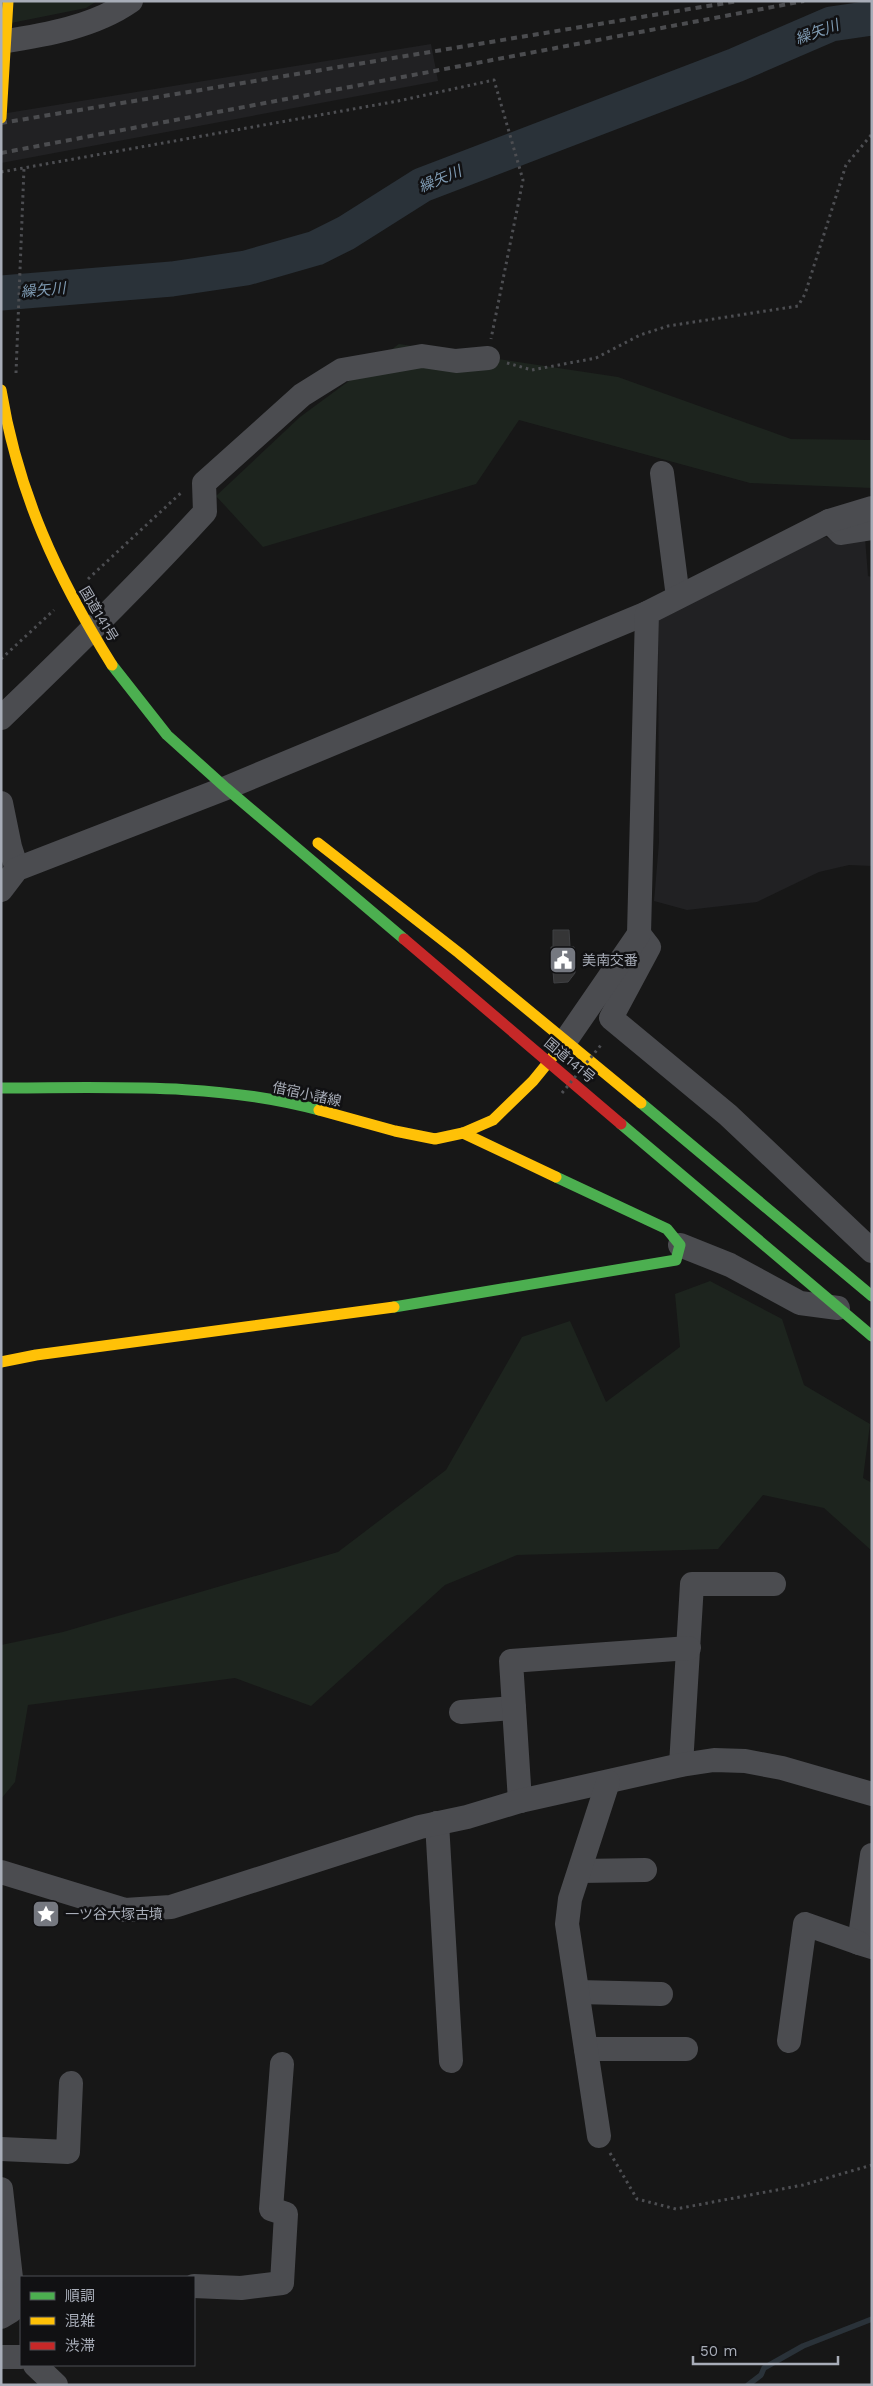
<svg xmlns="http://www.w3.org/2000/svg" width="873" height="2386" font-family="'Work Sans','Noto Sans JP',sans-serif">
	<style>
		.built { fill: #212123 }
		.green { fill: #1d241e }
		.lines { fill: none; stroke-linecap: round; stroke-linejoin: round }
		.stream { stroke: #2a3239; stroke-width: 5.5 }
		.river { stroke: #2a3239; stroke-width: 35 }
		.building { fill: #353536; stroke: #3f4043 }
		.path { stroke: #4d4e52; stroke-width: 3; stroke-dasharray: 2.5 4; stroke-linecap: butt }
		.street { stroke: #4b4c50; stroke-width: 24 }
		.fast { stroke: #4caf50; stroke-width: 11 }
		.slow { stroke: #ffc107; stroke-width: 11 }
		.jam { stroke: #c62828; stroke-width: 11 }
		.rail { stroke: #4b4c4f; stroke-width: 4; stroke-dasharray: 6 5; stroke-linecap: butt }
		.path-bridge { stroke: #4d4e52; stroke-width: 3; stroke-dasharray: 2.5 4; stroke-linecap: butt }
		.slow-bridge { stroke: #ffc107; stroke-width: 11 }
		.labels { text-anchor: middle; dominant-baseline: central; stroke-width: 5; stroke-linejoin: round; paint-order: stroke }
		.street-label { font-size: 14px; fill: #a8adb8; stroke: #111113 }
		.poi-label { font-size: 14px; fill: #a8adb8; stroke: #111113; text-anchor: start }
		.water-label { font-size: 15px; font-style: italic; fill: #7f9bb3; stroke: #111113 }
	</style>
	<rect width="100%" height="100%" fill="#171717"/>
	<!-- built -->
	<g class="built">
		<path d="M431 44 438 81 1 163V114Z"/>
		<path d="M826 537 837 543 865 538 868 576 872 577V866L849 865 819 872 757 902 687 910 654 901 659 843 658 620 805 543Z"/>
	</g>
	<!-- green -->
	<g class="green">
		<path d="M1 1H97L86 8 1 25Z"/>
		<path d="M399 344 618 377 791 439 872 440V488L750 483 519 420 476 484 263 547 216 496 300 417Z"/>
		<path d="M710 1281 782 1319 804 1385 870 1424 863 1478 872 1483V1551L824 1508 763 1495 718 1549 517 1555 445 1585 311 1706 235 1678 28 1705 15 1782 1 1799V1645L63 1632 338 1552 446 1470 522 1337 570 1321 606 1402 680 1347 675 1294Z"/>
	</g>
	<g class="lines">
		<!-- stream -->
		<path class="stream" d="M748 2385 761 2375 764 2368 803 2346 872 2319"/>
		<!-- river -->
		<path class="river" d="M1 293 172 279 246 268 316 248 346 233 422 185 736 65 831 24 872 18"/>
	</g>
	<!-- building -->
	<path class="building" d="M553 930H569L570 947H574L575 973 568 982 554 983 551 947H553Z"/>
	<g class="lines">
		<!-- path -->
		<g class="path">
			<path d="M1 172 398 101 494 80 523 180 491 339"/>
			<path d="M507 363 532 370 596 358 640 335 668 326 798 306 805 294 846 165 872 134"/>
			<path d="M16 373 24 168"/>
			<path d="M88 579 183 491"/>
			<path d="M1 659 54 610"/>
			<path d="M610 2153 637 2199 676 2209 803 2185 872 2165"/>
		</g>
		<!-- street -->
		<g class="street">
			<path d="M1 42C45 35 94 27 131 1"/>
			<path d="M662 473 678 597"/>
			<path d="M829 521 841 533 872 528"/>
			<path d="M1 718C71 651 139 584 205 512L204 483 302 395 342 370 422 356 456 361 488 358"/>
			<path d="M1 803 10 847 17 869"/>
			<path d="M1 890 17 869 226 788 647 613"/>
			<path d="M639 934 649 947 611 1018 728 1115 872 1251"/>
			<path d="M566 1040 639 934 647 613 829 521 872 508"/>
			<path d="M680 1245 730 1265 800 1303 838 1308"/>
			<path d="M461 1712 514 1708"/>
			<path d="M681 1765 692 1584H774"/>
			<path d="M520 1801 511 1661 689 1648"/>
			<path d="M437 1823 451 2061"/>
			<path d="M872 1855 859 1943 872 1947"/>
			<path d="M580 1871 645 1870"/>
			<path d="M1 1872 125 1910 171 1907 420 1827 467 1817 520 1801 681 1765 714 1760 745 1761 782 1768 872 1794"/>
			<path d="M578 1992 661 1994"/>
			<path d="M789 2041 805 1924 859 1943"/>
			<path d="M586 2049H686"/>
			<path d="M599 2136 567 1924 570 1899 608 1782"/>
			<path d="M1 2149 68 2152 71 2083"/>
			<path d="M1 2189 11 2278V2311L1 2317"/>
			<path d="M194 2286 241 2288 282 2283 286 2214 271 2209 282 2064"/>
			<path d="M1 2357H21"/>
			<path d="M35 2365 56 2385"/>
		</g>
		<!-- fast -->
		<g class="fast">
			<path d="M112 665 167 735 226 788 404 939"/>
			<path d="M1 1088C107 1088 216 1082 319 1110"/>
			<path d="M641 1103 872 1296"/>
			<path d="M621 1124 872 1336"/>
			<path d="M394 1307 676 1260 680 1245 667 1229 556 1177"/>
		</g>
		<!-- slow -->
		<g class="slow">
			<path d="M318 843 459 953 641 1103"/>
			<path d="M319 1110 395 1131 435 1139 463 1133 493 1120 533 1081 564 1043"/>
			<path d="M463 1133 556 1177"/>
			<path d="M1 1362 36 1355 394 1307"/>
		</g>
		<!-- jam -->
		<path class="jam" d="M404 939 621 1124"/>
		<!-- rail -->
		<g class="rail">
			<path d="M1 123 738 1"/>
			<path d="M1 153 804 1"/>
		</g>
		<!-- path-bridge -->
		<path class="path-bridge" d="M562 1093 601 1045"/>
		<!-- slow-bridge -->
		<g class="slow-bridge">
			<path d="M1 118 8 1"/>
			<path d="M1 390C18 493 57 577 112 665"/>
		</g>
	</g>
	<!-- icons -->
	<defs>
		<g id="civic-square" transform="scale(1.4375)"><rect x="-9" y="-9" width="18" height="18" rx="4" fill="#757880" stroke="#111113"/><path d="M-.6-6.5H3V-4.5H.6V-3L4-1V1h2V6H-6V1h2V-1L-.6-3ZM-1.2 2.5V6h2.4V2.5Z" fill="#fff"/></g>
		<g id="sight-square" transform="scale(1.4375)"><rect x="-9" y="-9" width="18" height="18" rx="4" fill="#757880" stroke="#111113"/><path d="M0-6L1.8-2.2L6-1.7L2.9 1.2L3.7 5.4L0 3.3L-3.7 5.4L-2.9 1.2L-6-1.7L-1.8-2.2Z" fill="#fff"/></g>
	</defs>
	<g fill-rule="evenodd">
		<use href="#civic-square" x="563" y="960"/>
		<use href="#sight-square" x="46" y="1914"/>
	</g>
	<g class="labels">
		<!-- street labels -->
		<g class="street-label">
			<text transform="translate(99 614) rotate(59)">国道141号</text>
			<text transform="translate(570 1060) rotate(40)">国道141号</text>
			<text transform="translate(307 1094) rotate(12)">借宿小諸線</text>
		</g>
		<!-- poi labels -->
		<g class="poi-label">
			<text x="582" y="960">美南交番</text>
			<text x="65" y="1914">一ツ谷大塚古墳</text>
		</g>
		<!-- water labels -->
		<g class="water-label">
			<text transform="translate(817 32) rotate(-20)">繰矢川</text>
			<text transform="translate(440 179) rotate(-23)">繰矢川</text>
			<text transform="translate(43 290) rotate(-5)">繰矢川</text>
		</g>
	</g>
	<!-- border -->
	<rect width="873" height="2386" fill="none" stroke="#a8adb8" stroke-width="5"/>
	<!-- legend -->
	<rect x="20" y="2276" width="175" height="90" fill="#111113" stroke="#4d4f55"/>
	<rect x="30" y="2292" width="25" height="8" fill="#4caf50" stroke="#4d4f55"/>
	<text x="65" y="2301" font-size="15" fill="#a8adb8">順調</text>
	<rect x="30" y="2317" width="25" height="8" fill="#ffc107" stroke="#4d4f55"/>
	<text x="65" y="2326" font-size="15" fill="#a8adb8">混雑</text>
	<rect x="30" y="2342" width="25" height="8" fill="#c62828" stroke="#4d4f55"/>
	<text x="65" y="2351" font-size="15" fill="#a8adb8">渋滞</text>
	<!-- scale -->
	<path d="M693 2356v8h145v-8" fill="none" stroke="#a8adb8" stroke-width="2.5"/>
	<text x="700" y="2356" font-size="15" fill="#a8adb8" stroke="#111113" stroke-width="4" paint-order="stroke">50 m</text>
</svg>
